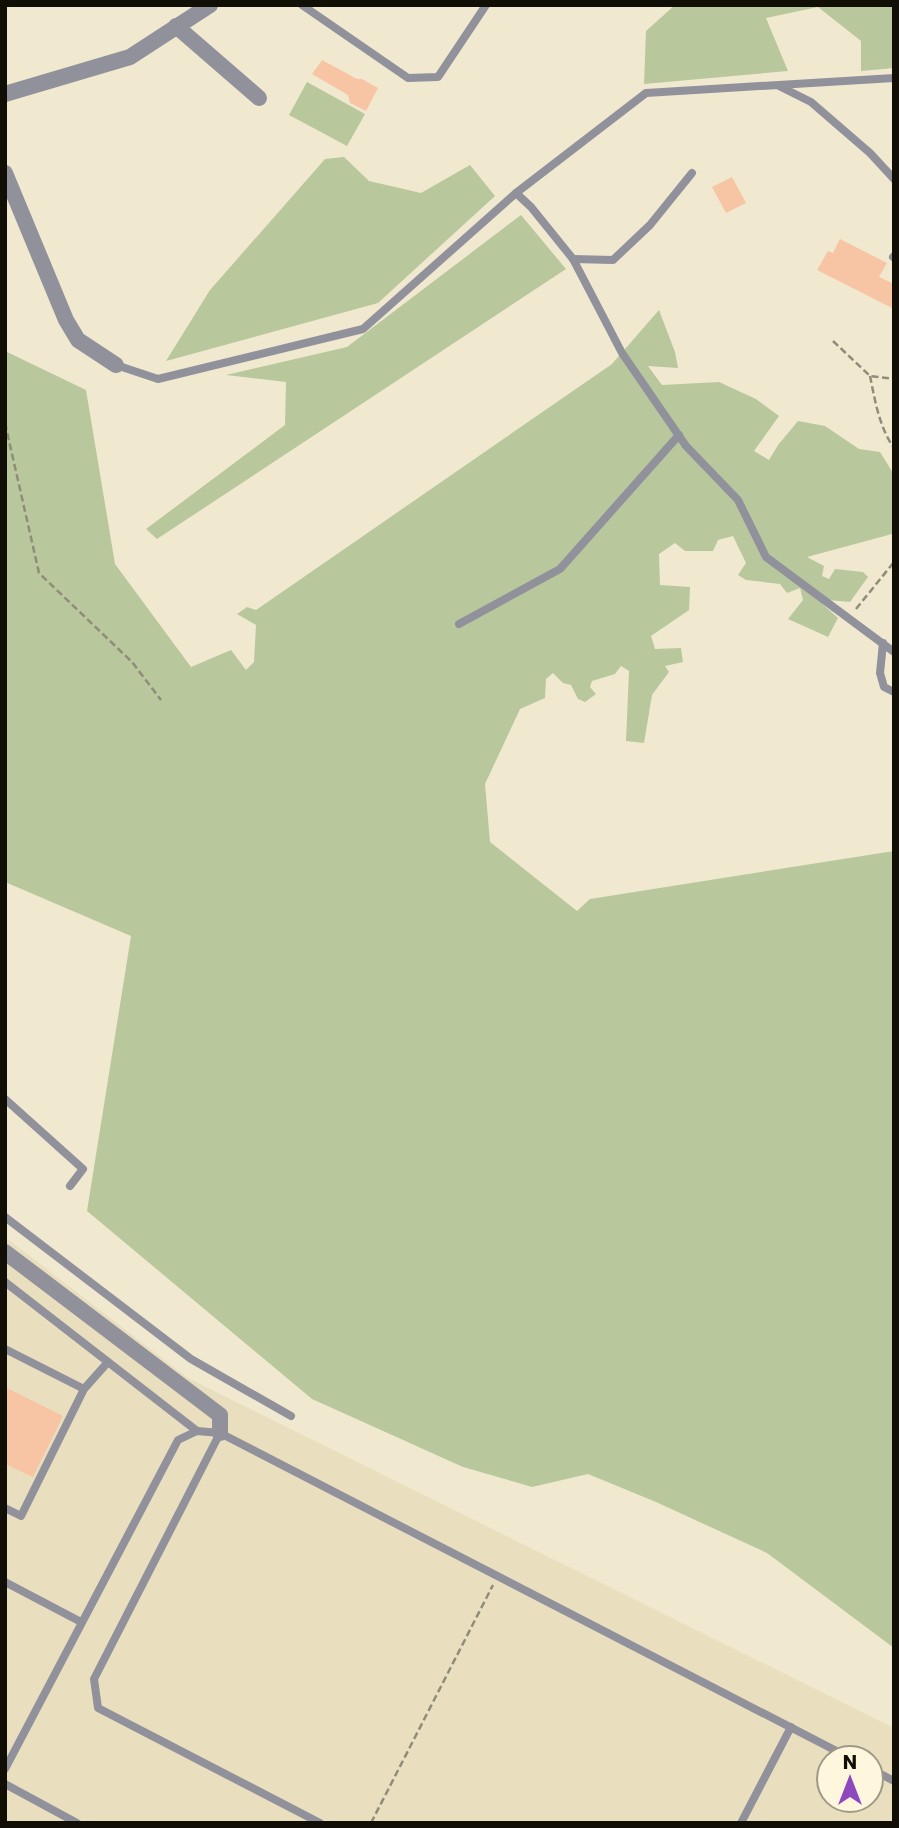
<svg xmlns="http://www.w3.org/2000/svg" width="899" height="1828" font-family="Poppins,sans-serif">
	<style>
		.built { fill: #e9dfbf; fill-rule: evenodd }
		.green { fill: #b8c89c }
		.building { fill: #f7c5a3 }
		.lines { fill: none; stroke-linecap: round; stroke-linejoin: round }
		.path { stroke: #918c7a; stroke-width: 2.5; stroke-dasharray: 7 3.5; stroke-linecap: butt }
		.service { stroke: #91919c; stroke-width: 8 }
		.minor { stroke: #91919c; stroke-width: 16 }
	</style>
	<rect width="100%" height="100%" fill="#f0e9d0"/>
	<!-- built -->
	<path class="built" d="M5 1237 188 1378 894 1728V1823H5ZM829 1758H871V1800H829Z"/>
	<!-- green -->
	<g class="green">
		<path d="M675 5H894V68L861 71V41L818 7 766 18 788 71 644 84 646 31Z"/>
		<path d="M307 82 365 114 347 146 289 115Z"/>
		<path d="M344 157 369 181 421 193 470 165 495 196 378 303 166 361 210 290 325 159Z"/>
		<path d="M521 215 566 269 157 539 146 529 285 425 286 382 226 375 347 347Z"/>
		<path d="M659 310 675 352 678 368 648 366 662 385 719 382 756 399 779 416 754 451 769 460 778 445 798 421 825 426 859 449 880 452 893 473 892 534 807 557 824 566 822 576 829 579 835 569 863 572 868 577 850 602 817 599 838 618 828 637 788 619 803 600 800 588 787 593 780 584 746 580 738 575 746 563 733 536 718 540 713 551H685L675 543 659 554 660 585 690 587 689 610 651 636 655 649 681 648 683 662 665 666 669 672 652 695 644 743 626 741 629 671 621 666 615 674 592 681 590 687 596 694 585 702 578 699 571 685 563 683 553 673 546 679 545 698 520 709 485 784 490 842 577 911 590 899 894 851V1648L767 1553 656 1502 588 1474 532 1487 463 1467 312 1399 87 1211 131 936 5 882V351L86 390 115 564 191 667 231 650 246 670 254 662 256 625 237 614 247 607 256 610 612 364Z"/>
	</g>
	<!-- building -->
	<g class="building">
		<path d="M322 60 357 79H362L378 88 366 111 350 103 348 95 312 74Z"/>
		<path d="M732 177 746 203 726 213 712 187Z"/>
		<path d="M840 239 887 263 879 277 894 284V309L817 270 828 251 833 253Z"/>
		<path d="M5 1387 63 1416 33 1477 5 1464Z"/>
	</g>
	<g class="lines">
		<!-- path -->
		<g class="path">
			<path d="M833 341 870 376 894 379"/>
			<path d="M870 376C875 400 879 427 894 448"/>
			<path d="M5 423 39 573 132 662 161 700"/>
			<path d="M856 609 894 562"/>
			<path d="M371 1823 493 1585"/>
		</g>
		<!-- service -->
		<g class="service">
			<path d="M302 5 408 78 438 77 486 5"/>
			<path d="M779 86 811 102 870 153 894 179"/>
			<path d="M516 193 531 207 573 259 622 353 686 446 738 500 766 557 894 652"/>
			<path d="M893 257 894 256"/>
			<path d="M573 259 613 260 650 225 692 173"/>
			<path d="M116 365 158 379 363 329 516 193 646 93 894 78"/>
			<path d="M459 624 560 569 679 435"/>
			<path d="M883 643 880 673 884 687 894 692"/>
			<path d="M5 1099 83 1169 70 1186"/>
			<path d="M5 1217 191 1359 291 1416"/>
			<path d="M5 1282 197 1431"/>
			<path d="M5 1349 84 1389"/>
			<path d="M220 1433 94 1679 98 1708 320 1823"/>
			<path d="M5 1508 21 1516 84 1389 108 1362"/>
			<path d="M5 1582 81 1622"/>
			<path d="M5 1769 178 1440 197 1431 220 1433 850 1758"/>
			<path d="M871 1769 894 1781"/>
			<path d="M5 1784 77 1823"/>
			<path d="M741 1823 791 1727"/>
		</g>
		<!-- minor -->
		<g class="minor">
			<path d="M176 26 259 98"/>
			<path d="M5 94 130 57 210 5"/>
			<path d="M5 173 66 320 78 340 116 365"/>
			<path d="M5 1252 220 1415V1433"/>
		</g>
	</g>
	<!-- border -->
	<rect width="899" height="1828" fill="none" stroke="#110e06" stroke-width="14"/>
	<!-- north arrow -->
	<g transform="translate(850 1779)"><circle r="33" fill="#fef6dd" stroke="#9f9987" stroke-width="2"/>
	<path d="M0-5L12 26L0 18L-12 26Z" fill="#8c48bc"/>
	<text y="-10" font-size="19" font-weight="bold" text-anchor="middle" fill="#110e06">N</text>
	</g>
</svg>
